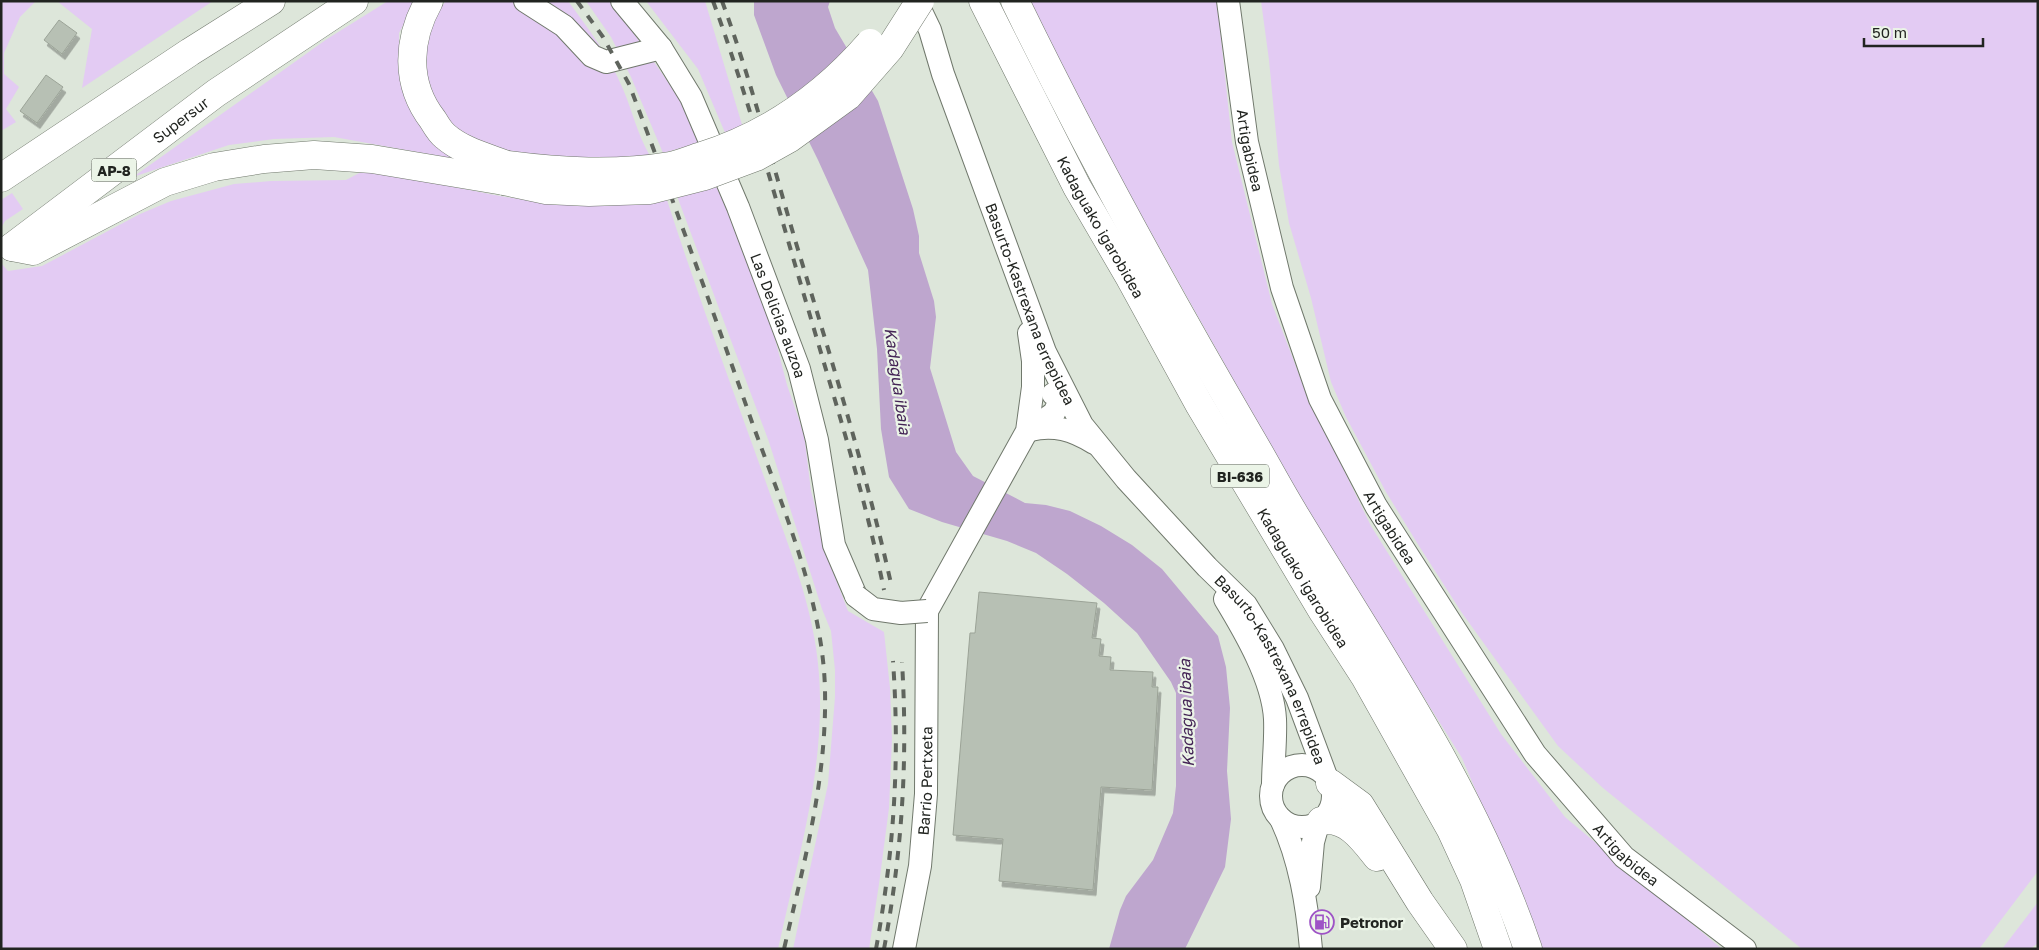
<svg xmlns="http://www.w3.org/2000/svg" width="2039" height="950" font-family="'Golos Text',sans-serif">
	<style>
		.green { fill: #e3cbf3 }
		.water { fill: #bea6ce }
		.building { fill: #b7c0b4; stroke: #9ba397; filter: url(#shadow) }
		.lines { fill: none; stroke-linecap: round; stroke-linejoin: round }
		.minor-casing { stroke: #70786c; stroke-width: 24 }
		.highway-casing { stroke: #70786c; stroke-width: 29 }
		.minor { stroke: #fff; stroke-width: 22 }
		.highway { stroke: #fff; stroke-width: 28 }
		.rail { stroke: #5f645d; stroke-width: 4; stroke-dasharray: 9 9; stroke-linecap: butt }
		.minor-bridge-casing { stroke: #70786c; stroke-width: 24; stroke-linecap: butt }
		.highway-bridge-casing { stroke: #70786c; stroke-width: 29; stroke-linecap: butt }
		.minor-bridge { stroke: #fff; stroke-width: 22 }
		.highway-bridge { stroke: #fff; stroke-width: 28 }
		.labels { text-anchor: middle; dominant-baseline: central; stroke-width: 4.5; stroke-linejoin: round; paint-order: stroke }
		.shield { fill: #ebf4e7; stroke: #5e625c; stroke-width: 1 }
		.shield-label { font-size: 14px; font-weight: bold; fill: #212420 }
		.street-label { font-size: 15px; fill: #212420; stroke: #ebf4e7 }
		.poi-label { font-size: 15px; font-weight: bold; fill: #212420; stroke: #ebf4e7; text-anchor: start }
		.water-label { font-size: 16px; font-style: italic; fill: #442456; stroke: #ebf4e7 }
	</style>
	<defs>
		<filter id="shadow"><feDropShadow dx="3" dy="5.5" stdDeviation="0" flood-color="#0004"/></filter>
	</defs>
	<rect width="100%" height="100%" fill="#dde6da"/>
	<!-- green -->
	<g class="green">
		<path d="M1 1H36L20 17 4 53V74L19 87 6 109 16 122 1 131Z"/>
		<path d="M57 1H213L82 88 92 29Z"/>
		<path d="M388 1H416L399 33 400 72 412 111 503 172 439 156 334 137 274 139 229 145 133 177 327 39Z"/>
		<path d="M446 1H568C588 28 610 57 623 89 633 113 637 133 650 156L605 162 536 158 504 150 467 137 447 119 425 84 424 38 435 15Z"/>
		<path d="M586 1H611L682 102 702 142 663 153 631 77 611 37Z"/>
		<path d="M646 1H705L743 128 726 135 698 69Z"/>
		<path d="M1028 1H1217L1232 142 1272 304 1305 390 1371 526 1501 734 1565 817 1722 949H1543L1462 758 1309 515 1102 145Z"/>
		<path d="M1261 1H2038V871L1979 949H1802L1603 788 1558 746 1462 613 1419 546 1386 492 1346 417 1331 382 1311 298 1289 223 1279 165 1269 60Z"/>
		<path d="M365 170C434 180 502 201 572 205 604 207 636 203 667 200 697 293 731 385 764 477 790 552 820 618 820 699 821 784 796 866 778 949H1V263L8 271 42 266 140 214 171 201 234 184 271 181 346 180Z"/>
		<path d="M718 187 773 331 787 385 804 434 811 491 831 567 848 611 884 632 890 688 892 739 889 808 879 884 869 949H793L828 784 835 697V670L831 631 822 609 769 442 677 196Z"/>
		<path d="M12 193 23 209 5 221 1 228V200Z"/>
		<path d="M2038 902V943L2030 949H2002Z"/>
	</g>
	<!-- water -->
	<path class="water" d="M754 1H830L828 7 835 28 878 101 913 209 919 236V253L934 301 936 317 930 368 956 452 973 476 1025 503 1046 505 1070 511 1101 526 1132 545 1162 569 1218 636 1226 667 1230 708 1227 771 1231 819 1225 867 1185 949H1109L1120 910 1126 896 1153 860 1173 813 1176 786V693L1171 682 1137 633 1104 603 1067 574 1036 553 1007 541 942 522 909 509 889 477 881 429 877 349 868 270 818 160 776 75 754 15Z"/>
	<!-- building -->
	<g class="building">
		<path d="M59 20 77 33 62 54 44 40Z"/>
		<path d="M46 75 63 87 37 123 20 111Z"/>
		<path d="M979 592 1097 603 1092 638 1101 639 1099 656 1111 657 1110 670 1153 672 1152 687H1158L1152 790 1101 787 1093 890 999 881 1003 839 953 835 970 633H975Z"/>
	</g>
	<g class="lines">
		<!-- minor casing -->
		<g class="minor-casing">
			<g id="minor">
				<path d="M525 1 564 26 592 56 606 62 661 48"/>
				<path id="s1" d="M622 1 661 48 691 97 738 207 799 369 817 440 834 545 856 596"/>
				<path id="s2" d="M916 1 930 30 943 74 1045 352 1082 425 1126 479 1207 567 1246 605 1273 649 1297 698 1326 776"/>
				<path id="s3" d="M1228 1 1247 142 1282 288 1320 399 1376 506 1535 754 1624 857 1745 949"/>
				<path d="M1029 430 1054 413 1064 392 1053 394"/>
				<path d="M1030 430C1054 424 1073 430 1094 443"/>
				<path d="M1225 599C1245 632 1273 680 1275 719 1276 741 1273 763 1273 785"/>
				<circle cx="1302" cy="796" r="31"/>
				<path d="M1281 819C1300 860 1307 904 1311 949"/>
				<path d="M1309 887 1313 842 1318 824"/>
				<path id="s4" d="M904 949 920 866 926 794 927 611 1027 431 1033 387V361L1029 333"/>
			</g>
		</g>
		<!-- highway casing -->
		<g class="highway-casing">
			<g id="highway">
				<path d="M429 1C407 40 405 84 433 120 436 125 440 132 445 136 462 151 486 157 507 165"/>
				<path id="s5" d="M983 1 1077 187 1130 278 1199 404 1323 612 1365 677 1451 830 1474 880 1498 949"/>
				<path d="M1015 1C1087 149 1166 293 1249 435 1265 462 1279 489 1295 515 1381 657 1474 790 1528 949"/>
				<path d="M1 178 190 52 271 1"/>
				<path d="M12 247 33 251 165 182 214 167 264 159 314 155 372 159 504 181"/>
				<path id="s6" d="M12 247 216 93 354 1"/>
				<path d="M1330 783 1360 805 1420 902 1453 949"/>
				<path d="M1321 821C1346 816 1362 838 1377 857"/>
			</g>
		</g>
		<!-- minor -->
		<use href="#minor" class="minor"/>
		<!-- highway -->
		<use href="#highway" class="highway"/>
		<!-- rail -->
		<g class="rail">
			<path d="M577 1 603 37 629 84C672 197 713 311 753 425 783 508 823 601 825 690 827 779 804 863 784 949"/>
			<path d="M713 1C750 103 778 208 809 312 836 405 865 495 884 590"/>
			<path d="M722 1C751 80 772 162 796 243 831 358 866 471 892 588"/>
			<path d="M876 949C894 850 900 761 893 661"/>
			<path d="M884 949C902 851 908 762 902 662"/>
		</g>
		<!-- minor-bridge casing -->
		<g class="minor-bridge-casing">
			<path id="minor-bridge" d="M856 596 873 609 901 613 927 611"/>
		</g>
		<!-- highway-bridge casing -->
		<g class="highway-bridge-casing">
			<g id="highway-bridge">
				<path d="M507 165C562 172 615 175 670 166 681 164 692 159 702 156 768 135 825 95 870 43"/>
				<path d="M504 181 546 190 589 192 650 190 705 176 756 157 790 138 848 96 890 48 920 1"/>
			</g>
		</g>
		<!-- minor-bridge -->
		<use href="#minor-bridge" class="minor-bridge"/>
		<!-- highway-bridge -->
		<use href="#highway-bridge" class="highway-bridge"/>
	</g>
	<!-- icons -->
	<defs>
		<g id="fuel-ring" transform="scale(1.25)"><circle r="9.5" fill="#ebf4e7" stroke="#9e53c6" stroke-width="1.5"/><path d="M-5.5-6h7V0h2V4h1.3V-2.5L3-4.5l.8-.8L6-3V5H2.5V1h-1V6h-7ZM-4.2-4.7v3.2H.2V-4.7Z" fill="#9e53c6"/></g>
	</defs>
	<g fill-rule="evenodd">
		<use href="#fuel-ring" x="1322" y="922"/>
	</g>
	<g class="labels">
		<!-- shield labels -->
		<g class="shield">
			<rect x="91.5" y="158.5" width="45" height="23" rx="4"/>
			<rect x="1211" y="464.5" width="58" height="23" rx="4"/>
		</g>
		<g class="shield-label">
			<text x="114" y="170">AP-8</text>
			<text x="1240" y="476">BI-636</text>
		</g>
		<!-- street labels -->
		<g class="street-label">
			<text stroke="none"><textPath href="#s6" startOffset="211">Supersur</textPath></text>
			<text stroke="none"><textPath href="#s3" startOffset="151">Artigabidea</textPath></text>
			<text stroke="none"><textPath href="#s5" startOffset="255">Kadaguako igarobidea</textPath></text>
			<text stroke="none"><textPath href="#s2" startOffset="324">Basurto-Kastrexana errepidea</textPath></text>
			<text stroke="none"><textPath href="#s1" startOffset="354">Las Delicias auzoa</textPath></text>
			<text stroke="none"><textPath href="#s3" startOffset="556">Artigabidea</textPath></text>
			<text stroke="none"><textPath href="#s5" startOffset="660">Kadaguako igarobidea</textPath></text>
			<text stroke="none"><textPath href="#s2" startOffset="768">Basurto-Kastrexana errepidea</textPath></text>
			<text stroke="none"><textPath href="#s4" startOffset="170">Barrio Pertxeta</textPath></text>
			<text stroke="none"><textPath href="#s3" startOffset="961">Artigabidea</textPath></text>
		</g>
		<!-- poi labels -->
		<g class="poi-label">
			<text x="1340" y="922">Petronor</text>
		</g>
		<!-- water labels -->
		<g class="water-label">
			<text transform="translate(898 381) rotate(82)">Kadagua ibaia</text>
			<text transform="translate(1186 713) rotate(-92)">Kadagua ibaia</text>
		</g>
	</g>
	<!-- border -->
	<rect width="2039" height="950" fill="none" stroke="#212420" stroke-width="5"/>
	<!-- scale -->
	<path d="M1864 38v8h119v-8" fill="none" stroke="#212420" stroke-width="2.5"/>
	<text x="1872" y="38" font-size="15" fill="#212420" stroke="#ebf4e7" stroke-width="4" paint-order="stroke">50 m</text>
</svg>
